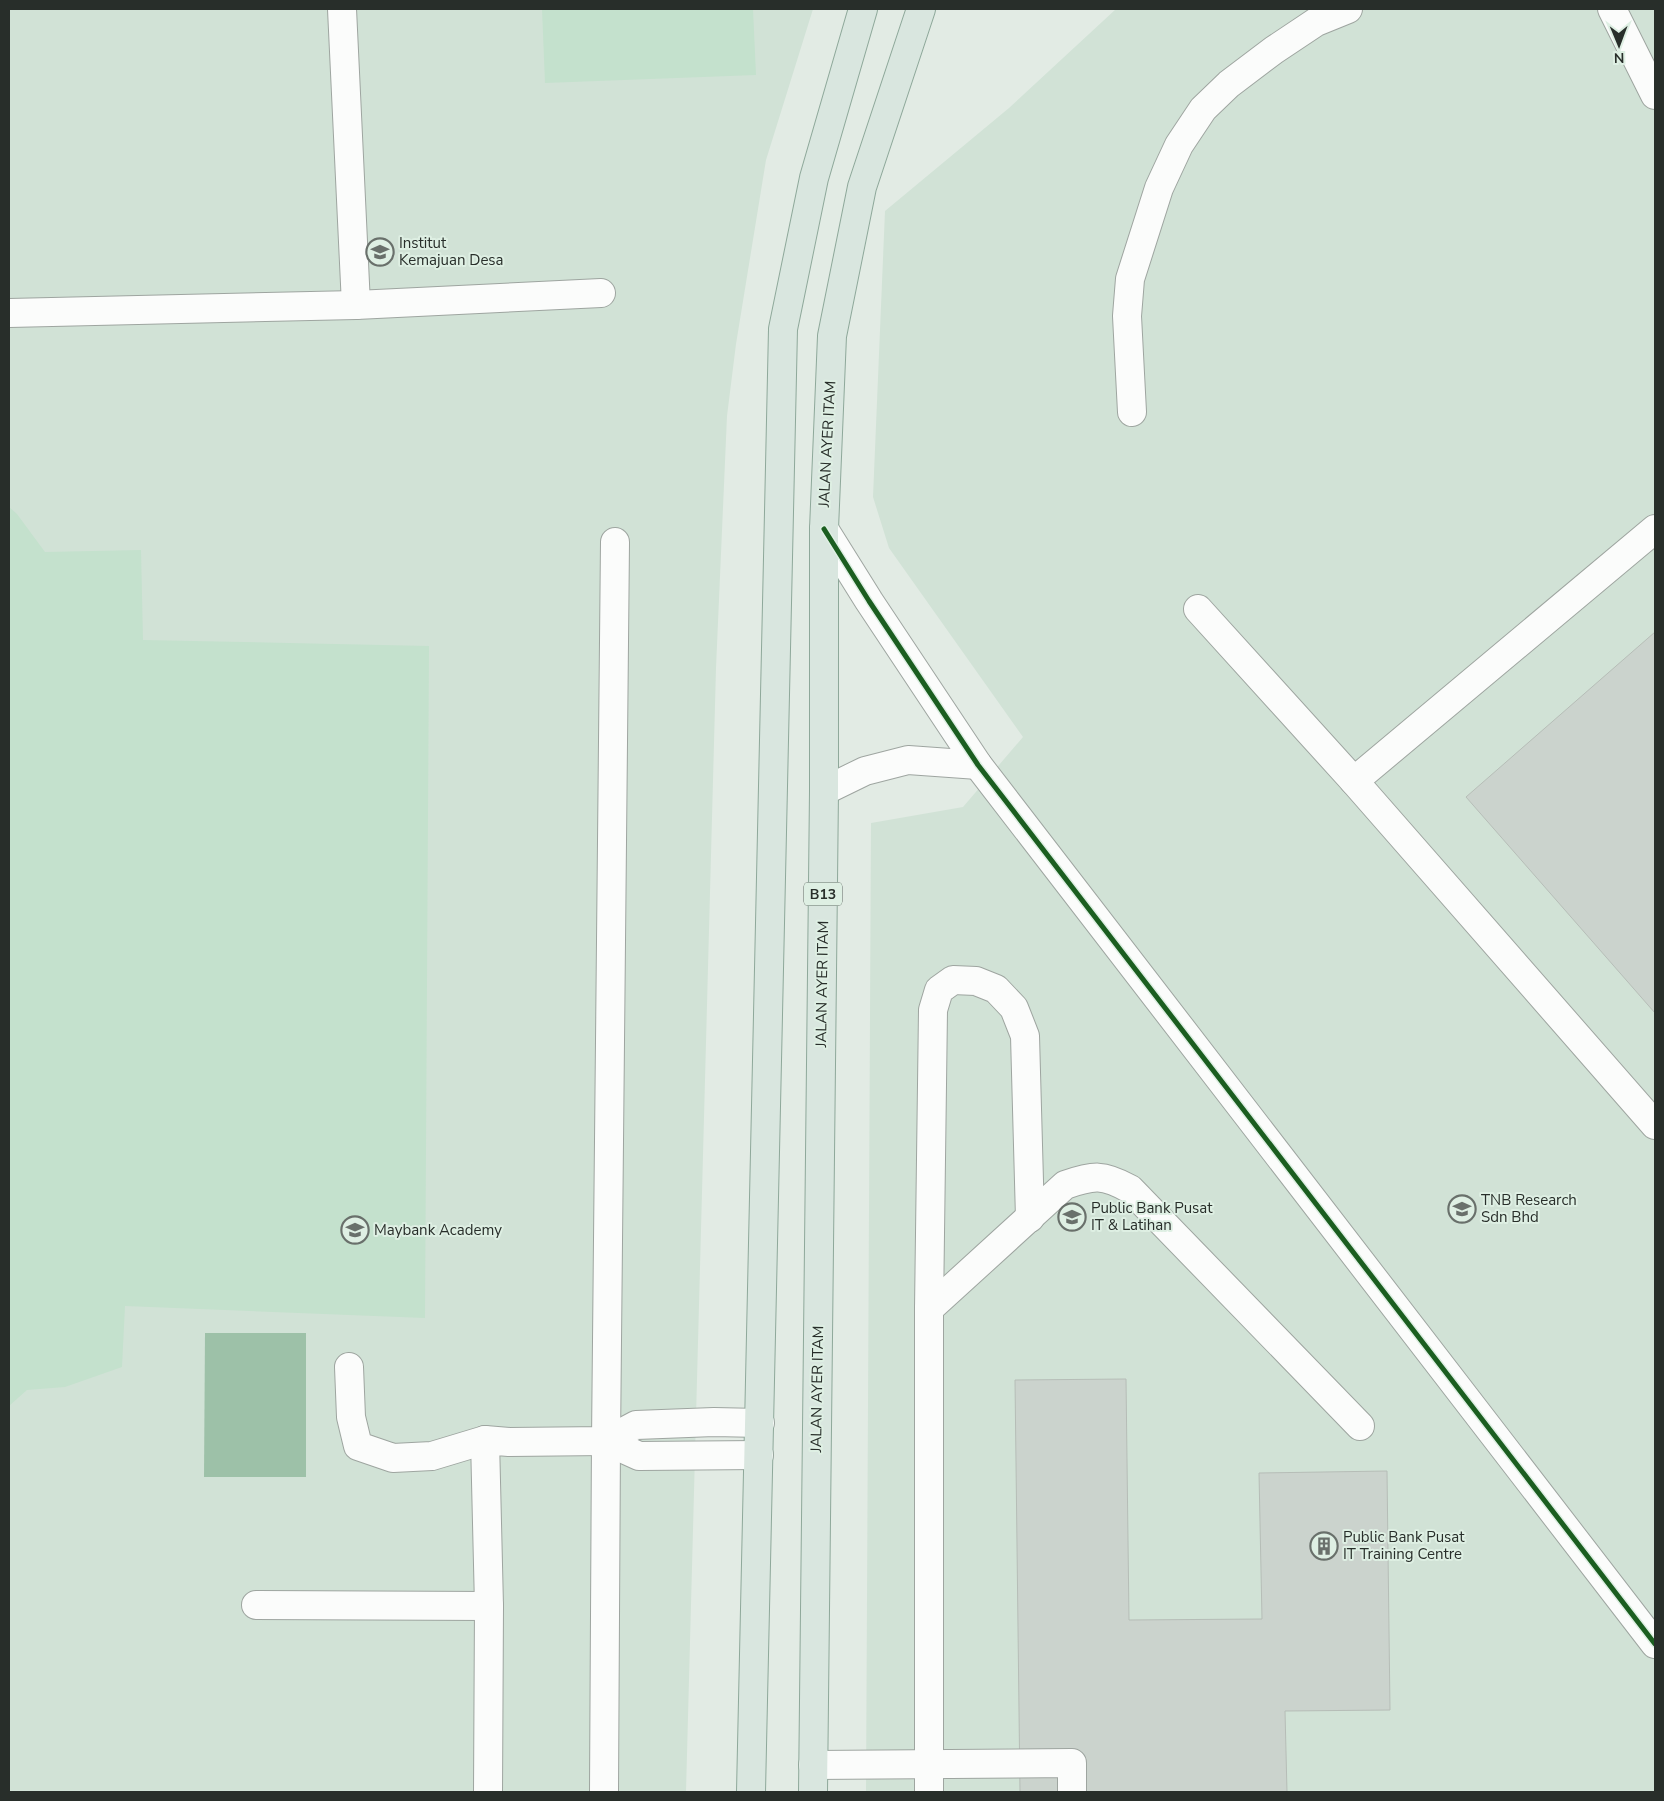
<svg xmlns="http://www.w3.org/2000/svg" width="1664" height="1801" font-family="'Nunito Sans',sans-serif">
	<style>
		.built { fill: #d1e2d6 }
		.green { fill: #c4e1cd }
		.water { fill: #9dc1a8 }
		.building { fill: #cbd3cd; stroke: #b6bdb7 }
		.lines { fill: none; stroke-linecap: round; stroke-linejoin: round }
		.minor-casing { stroke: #9ea5a0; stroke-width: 30 }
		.major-casing { stroke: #8ea89a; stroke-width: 30 }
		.minor { stroke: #fbfcfb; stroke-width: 28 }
		.major { stroke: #d9e6df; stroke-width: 28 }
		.cycleway-casing { stroke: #deefe3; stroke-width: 8 }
		.cycleway { stroke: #1b5e20; stroke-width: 5 }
		.labels { text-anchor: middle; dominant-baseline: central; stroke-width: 4; stroke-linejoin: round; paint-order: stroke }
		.shield { fill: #deefe3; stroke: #5f6862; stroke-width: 1 }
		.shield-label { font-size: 14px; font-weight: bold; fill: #282e2a }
		.poi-label { font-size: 15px; fill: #282e2a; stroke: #deefe3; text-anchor: start }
		.street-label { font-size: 15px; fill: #282e2a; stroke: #deefe3 }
	</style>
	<rect width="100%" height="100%" fill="#e2ebe4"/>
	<!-- built -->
	<g class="built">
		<path d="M9 9H813L766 160 736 344 727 416 716 668 686 1792H9Z"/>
		<path d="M1116 9H1655V1792H866L871 823 963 807 1023 737 889 548 873 497 885 211 1009 108Z"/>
	</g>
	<!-- green -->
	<g class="green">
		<path d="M542 9H753L756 75 545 83Z"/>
		<path d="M9 507 17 514 45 552 141 550 143 640 429 646 425 1318 125 1306 122 1367 65 1387 27 1390 9 1406Z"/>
	</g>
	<!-- water -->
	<path class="water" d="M205 1333H306V1477H204Z"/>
	<!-- building -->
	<g class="building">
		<path d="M1655 632V1013L1466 797Z"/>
		<path d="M1126 1379 1129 1620 1262 1619 1259 1473 1387 1471 1390 1710 1285 1711 1287 1792H1020L1015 1380Z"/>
	</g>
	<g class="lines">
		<!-- minor casing -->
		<g class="minor-casing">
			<g id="minor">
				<path d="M342 9 356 305"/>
				<path d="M1612 9 1655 95"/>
				<path d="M9 313 356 305 601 293"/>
				<path d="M1132 412 1127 316 1130 279 1159 188 1179 145 1203 109 1229 84 1274 50 1316 22 1348 9"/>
				<path d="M824 529 869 601 978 765 1655 1644"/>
				<path d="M1198 609 1354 781 1655 1125"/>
				<path d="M1354 781 1655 529"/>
				<path d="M824 791 865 771 908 760 978 765"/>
				<path d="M929 1309 1065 1185C1094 1175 1103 1174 1130 1189L1360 1426"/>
				<path d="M349 1367 351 1417 358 1446 393 1458 432 1456 485 1440"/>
				<path d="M606 1441 636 1425 714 1422 760 1423"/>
				<path d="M606 1441 639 1456 759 1455"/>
				<path d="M256 1605 489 1606"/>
				<path d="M813 1765 1072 1763V1792"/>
				<path d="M488 1792 489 1606 485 1440 509 1442 606 1441 615 542"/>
				<path d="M604 1792 606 1441"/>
				<path d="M929 1792V1309L933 1010 939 990 953 980 976 981 996 989 1014 1008 1025 1036 1030 1218"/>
			</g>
		</g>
		<!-- major casing -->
		<g class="major-casing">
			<g id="major">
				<path d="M751 1792 783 329 814 178 863 9"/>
				<path d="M813 1792 824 791V529L832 336 862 187 921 9"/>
			</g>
		</g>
		<!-- minor -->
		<use href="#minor" class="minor"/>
		<!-- major -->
		<use href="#major" class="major"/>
		<!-- cycleway casing -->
		<g class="cycleway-casing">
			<path id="cycleway" d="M824 529 869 601 978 765 1655 1644"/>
		</g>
		<!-- cycleway -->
		<use href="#cycleway" class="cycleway"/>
	</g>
	<!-- icons -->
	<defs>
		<g id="university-ring" transform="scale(1.4375)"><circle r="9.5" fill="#deefe3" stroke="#69706b" stroke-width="1.5"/><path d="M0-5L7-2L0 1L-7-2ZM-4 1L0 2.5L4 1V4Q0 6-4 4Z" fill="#69706b"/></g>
		<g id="building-ring" transform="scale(1.4375)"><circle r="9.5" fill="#deefe3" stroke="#69706b" stroke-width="1.5"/><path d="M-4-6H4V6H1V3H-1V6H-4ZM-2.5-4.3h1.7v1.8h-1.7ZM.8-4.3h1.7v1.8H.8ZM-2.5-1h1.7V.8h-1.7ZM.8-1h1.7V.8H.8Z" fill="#69706b"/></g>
	</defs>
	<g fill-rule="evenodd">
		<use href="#university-ring" x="380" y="252"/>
		<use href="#university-ring" x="1462" y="1209"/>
		<use href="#university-ring" x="1072" y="1217"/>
		<use href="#university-ring" x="355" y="1230"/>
		<use href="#building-ring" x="1324" y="1546"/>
	</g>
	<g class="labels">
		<!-- shield labels -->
		<rect class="shield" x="804" y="882.5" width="38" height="23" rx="4"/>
		<g class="shield-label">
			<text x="823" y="894">B13</text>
		</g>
		<!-- poi labels -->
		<g class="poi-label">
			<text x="399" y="243">Institut<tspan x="399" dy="17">Kemajuan Desa</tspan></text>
			<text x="1481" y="1200">TNB Research<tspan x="1481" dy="17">Sdn Bhd</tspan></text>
			<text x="1091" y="1208">Public Bank Pusat<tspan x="1091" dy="17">IT &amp; Latihan</tspan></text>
			<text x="374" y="1230">Maybank Academy</text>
			<text x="1343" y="1537">Public Bank Pusat<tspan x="1343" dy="17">IT Training Centre</tspan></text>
		</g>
		<!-- street labels -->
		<g class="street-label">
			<text transform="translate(827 444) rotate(-87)">JALAN AYER ITAM</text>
			<text transform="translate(822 984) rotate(-89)">JALAN AYER ITAM</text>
			<text transform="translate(817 1389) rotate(-89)">JALAN AYER ITAM</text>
		</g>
	</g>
	<!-- border -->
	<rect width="1664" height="1801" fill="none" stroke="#282e2a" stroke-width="20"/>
	<!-- north arrow -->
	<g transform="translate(1619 45) rotate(179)" stroke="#deefe3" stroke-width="4" paint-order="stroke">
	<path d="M0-4L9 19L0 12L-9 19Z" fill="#282e2a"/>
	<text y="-8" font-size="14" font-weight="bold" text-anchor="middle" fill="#282e2a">N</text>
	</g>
</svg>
